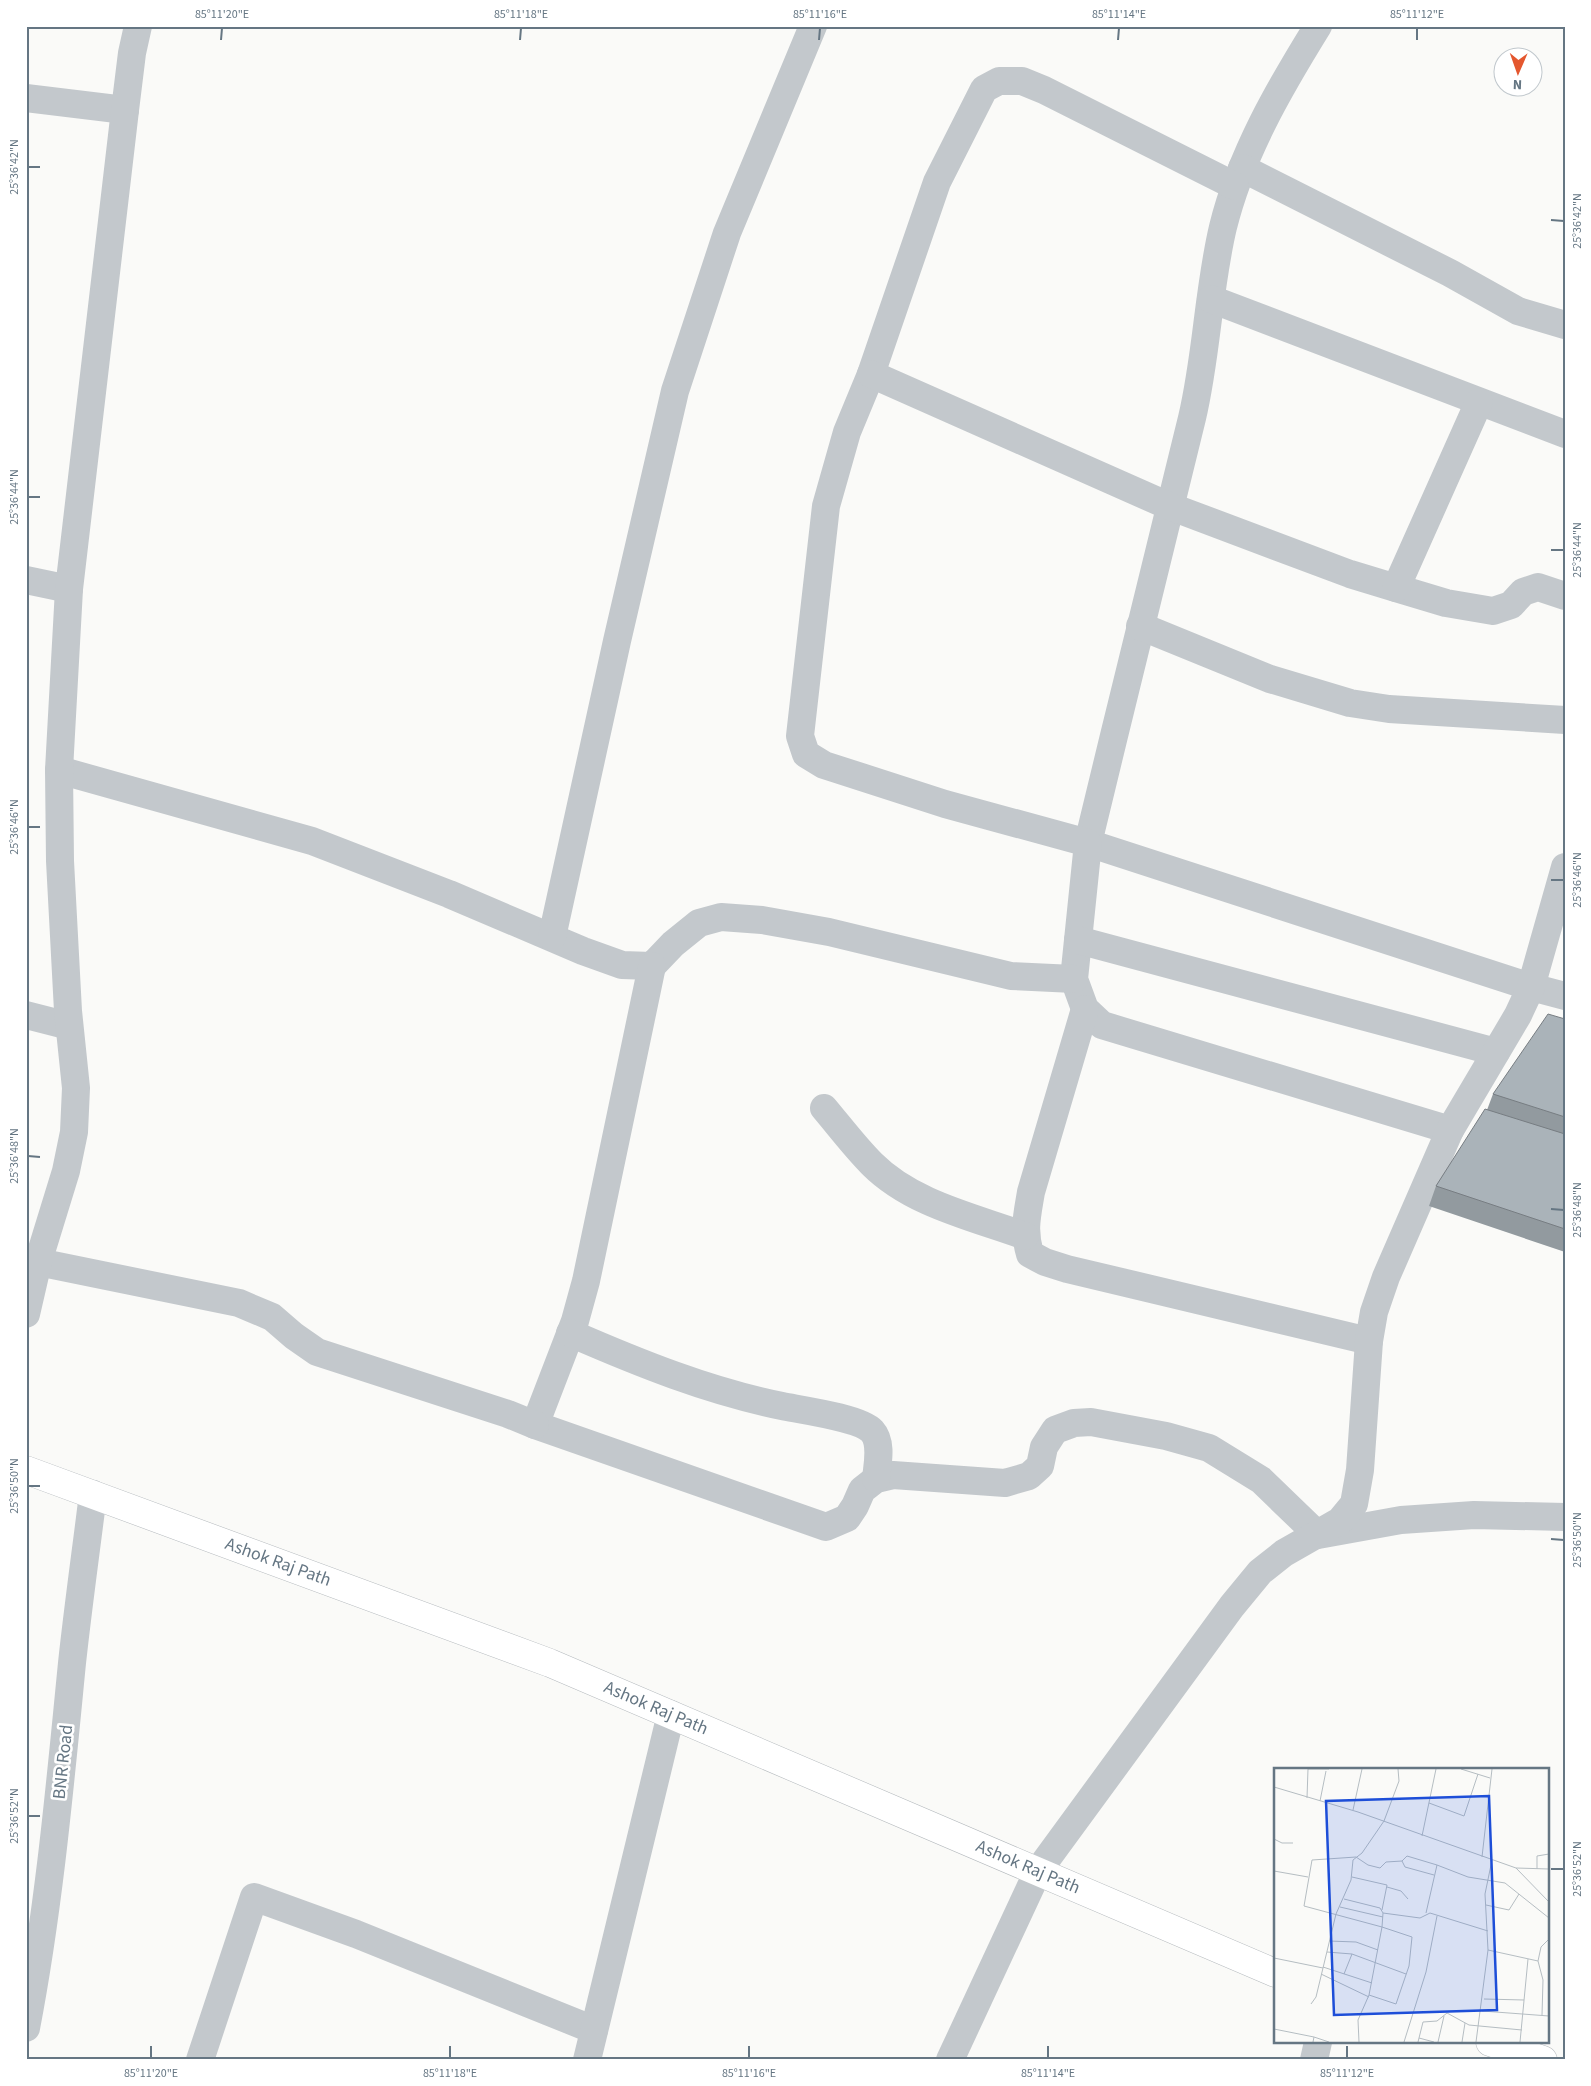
<svg xmlns="http://www.w3.org/2000/svg" width="1591" height="2086" font-family="'Source Sans 3',sans-serif">
	<style>
		.lines { fill: none; stroke-linecap: round; stroke-linejoin: round }
		.primary-casing { stroke: #b5babe; stroke-width: 29 }
		.street { stroke: #c3c8cc; stroke-width: 28 }
		.primary { stroke: #fff; stroke-width: 28 }
		.wall { fill: #929a9f }
		.building { fill: #aab3b9; stroke: #777d82 }
		.ticks { fill: none; stroke: #657683; stroke-width: 2 }
		.labels { text-anchor: middle; dominant-baseline: central; stroke-width: 5; stroke-linejoin: round; paint-order: stroke }
		.street-label { font-size: 18px; fill: #657683; stroke: #fff }
		.inset-road { fill: none; stroke: #b5bdc2; stroke-width: 1 }
		.view { fill: #1d4ed8; fill-opacity: 0.15; stroke: #1d4ed8; stroke-width: 2.5 }
		.inset-edge { fill: none; stroke: #657683; stroke-width: 2.5 }
		.neatline { fill: none; stroke: #657683; stroke-width: 2 }
		.ticks-label { font-size: 12px; text-anchor: middle; fill: #657683 }
	</style>
	<rect width="100%" height="100%" fill="#fafaf8"/>
	<g class="lines">
		<!-- primary casing -->
		<g class="primary-casing">
			<g id="primary">
				<path d="M26 1470 550 1663 1275 1973"/>
				<path d="M1490 2042 1543 2060"/>
			</g>
		</g>
		<!-- street -->
		<g class="street">
			<path d="M1318 26C1279 89 1241 154 1223 227 1208 290 1207 355 1192 418 1158 559 1122 701 1088 843L1531 987 1565 996"/>
			<path d="M26 98 125 110"/>
			<path d="M1242 168 1450 273 1518 311 1565 325"/>
			<path d="M1235 186 1044 90 1022 81H999L984 89 937 182 871 374 847 432 826 506 800 736 806 754 824 765 945 804 1088 843 1074 979 1085 1009 1102 1025 1450 1130"/>
			<path d="M1211 299 1565 434"/>
			<path d="M871 374 1169 506 1350 574 1396 588 1446 603 1493 611 1511 605 1523 592 1538 587 1565 596"/>
			<path d="M26 580 69 589"/>
			<path d="M1396 588 1479 402"/>
			<path d="M1140 626 1270 679 1350 703 1389 709 1565 720"/>
			<path d="M59 770 312 841 449 894 583 951 622 965 652 966 673 944 699 923 721 917 762 920 829 932 1011 976 1074 979"/>
			<path d="M552 937 617 641 675 391 727 233 813 26"/>
			<path d="M1078 940 1496 1052"/>
			<path d="M652 966 586 1281 575 1321 535 1425 826 1527 847 1518 855 1506 862 1490 876 1479 893 1475 1005 1483 1029 1476 1040 1466 1044 1447 1055 1430 1074 1423 1091 1422 1166 1436 1209 1448 1261 1480 1318 1535 1401 1520 1474 1515 1565 1517"/>
			<path d="M1085 1009 1031 1192C1027 1216 1023 1230 1030 1254L1045 1262 1067 1269 1369 1341"/>
			<path d="M26 1015 69 1026"/>
			<path d="M824 1108C840 1127 855 1147 872 1164 912 1204 973 1217 1025 1236"/>
			<path d="M26 1262H38L239 1303 272 1317 294 1336 317 1352 508 1414 535 1425"/>
			<path d="M26 1314 38 1262 66 1171 74 1132 76 1088 68 1011 60 861 59 770 69 589 125 110 132 53 138 26"/>
			<path d="M570 1333C639 1363 708 1391 782 1406 802 1410 860 1418 872 1431 883 1443 877 1466 876 1479"/>
			<path d="M26 2028C49 1908 60 1785 72 1663 78 1607 86 1551 93 1494"/>
			<path d="M200 2060 254 1897 356 1934 594 2030"/>
			<path d="M587 2060 671 1714"/>
			<path d="M950 2060 1038 1871 1232 1606 1260 1572 1284 1553 1340 1521 1354 1504 1360 1470 1369 1341 1374 1312 1386 1277 1450 1130 1518 1015 1531 987 1565 867"/>
			<path d="M1314 2060 1318 2042"/>
		</g>
		<!-- primary -->
		<use href="#primary" class="primary"/>
	</g>
	<!-- wall -->
	<path class="wall" d="M1565 1019V1252L1429 1206 1436 1186 1487 1110 1493 1094Z"/>
	<!-- building -->
	<g class="building">
		<path d="M1548 1014 1565 1019V1117L1493 1094Z"/>
		<path d="M1485 1109 1565 1134V1229L1436 1186Z"/>
	</g>
	<!-- ticks -->
	<path class="ticks" d="M221 40 222 28M520 40 521 28M819 40 820 28M1118 40 1119 28M1417 40V28M28 167H40M1551 220 1564 221M28 497H40M1551 550H1564M28 827H40M1551 880H1564M28 1156 40 1157M1551 1209 1564 1210M28 1486H40M1551 1539 1564 1540M28 1816H40M1551 1869H1564M151 2058V2046M450 2058V2046M749 2058V2046M1048 2058V2046M1347 2058V2046"/>
	<g class="labels">
		<!-- street labels -->
		<g class="street-label">
			<text transform="translate(278 1562) rotate(20)">Ashok Raj Path</text>
			<text transform="translate(656 1708) rotate(23)">Ashok Raj Path</text>
			<text transform="translate(63 1762) rotate(-84)">BNR Road</text>
			<text transform="translate(1028 1867) rotate(23)">Ashok Raj Path</text>
		</g>
	</g>
	<!-- overview -->
	<g transform="translate(1274 1768)">
		<rect width="275" height="275" fill="#fafaf8"/>
		<path class="inset-road" d="M34 1H55M187 1 216 10M0 19 84 44 242 100 275 101M33 30 34 1M46 33 52 3M155 35 190 48 204 6M79 42 88 1M148 68 162 1M0 71 8 75H19M208 89 218 1M128 93 131 99 160 107M163 97 194 109 231 115 275 150M242 100 275 134M263 101V88L275 86M0 103 34 109M78 109 113 117 108 142M113 119 127 123 134 131M70 131 106 140 109 145 108 159 138 169 135 198 122 236 95 227M212 137 235 142 245 126M66 139 109 149M109 145 146 150 156 145 214 163M55 173 82 174 104 182M214 182 264 193 269 212 268 247M53 184 78 186 132 206M0 190 49 200M264 193 267 179 275 171M49 199 98 215M47 206 95 229M70 206 78 186M210 231 250 232M37 236 42 229 62 146 77 112 79 92 88 85 110 53 125 13 124 1M208 243 275 248M0 261 40 269 39 274M40 269 55 274M145 270 160 274M85 274 84 252 95 227 108 159 30 138 38 92 82 89 94 97 106 100 112 94 128 93 133 88 163 97 152 145M130 274 152 204 163 148M144 274 149 254 163 253 173 245 195 257 248 262M164 274 170 248M188 274 191 255M202 274 214 182 211 126 218 92M246 274 254 191"/>
		<path class="view" d="M215 28 223 242 60 247 52 33Z"/>
		<rect width="275" height="275" class="inset-edge"/>
	</g>
	<!-- border -->
	<rect width="1591" height="2086" fill="none" stroke="#ffffff" stroke-width="55"/>
	<!-- north arrow -->
	<g transform="translate(1518 72) rotate(182)"><circle r="24" fill="#ffffff" stroke="#c1c8cd"/>
	<path d="M0-4L9 19L0 12L-9 19Z" fill="#e4572e"/>
	<text y="-8" font-size="14" font-weight="bold" text-anchor="middle" fill="#657683">N</text>
	</g>
	<rect x="28" y="28" width="1536" height="2030" class="neatline"/>
	<g class="ticks-label">
		<text x="222" y="18">85°11'20"E</text>
		<text x="521" y="18">85°11'18"E</text>
		<text x="820" y="18">85°11'16"E</text>
		<text x="1119" y="18">85°11'14"E</text>
		<text x="1417" y="18">85°11'12"E</text>
		<text transform="translate(14 167) rotate(-90)" y="4">25°36'42"N</text>
		<text transform="translate(1577 221) rotate(-90)" y="4">25°36'42"N</text>
		<text transform="translate(14 497) rotate(-90)" y="4">25°36'44"N</text>
		<text transform="translate(1577 550) rotate(-90)" y="4">25°36'44"N</text>
		<text transform="translate(14 827) rotate(-90)" y="4">25°36'46"N</text>
		<text transform="translate(1577 880) rotate(-90)" y="4">25°36'46"N</text>
		<text transform="translate(14 1156) rotate(-90)" y="4">25°36'48"N</text>
		<text transform="translate(1577 1210) rotate(-90)" y="4">25°36'48"N</text>
		<text transform="translate(14 1486) rotate(-90)" y="4">25°36'50"N</text>
		<text transform="translate(1577 1540) rotate(-90)" y="4">25°36'50"N</text>
		<text transform="translate(14 1816) rotate(-90)" y="4">25°36'52"N</text>
		<text transform="translate(1577 1869) rotate(-90)" y="4">25°36'52"N</text>
		<text x="151" y="2077">85°11'20"E</text>
		<text x="450" y="2077">85°11'18"E</text>
		<text x="749" y="2077">85°11'16"E</text>
		<text x="1048" y="2077">85°11'14"E</text>
		<text x="1347" y="2077">85°11'12"E</text>
	</g>
</svg>
